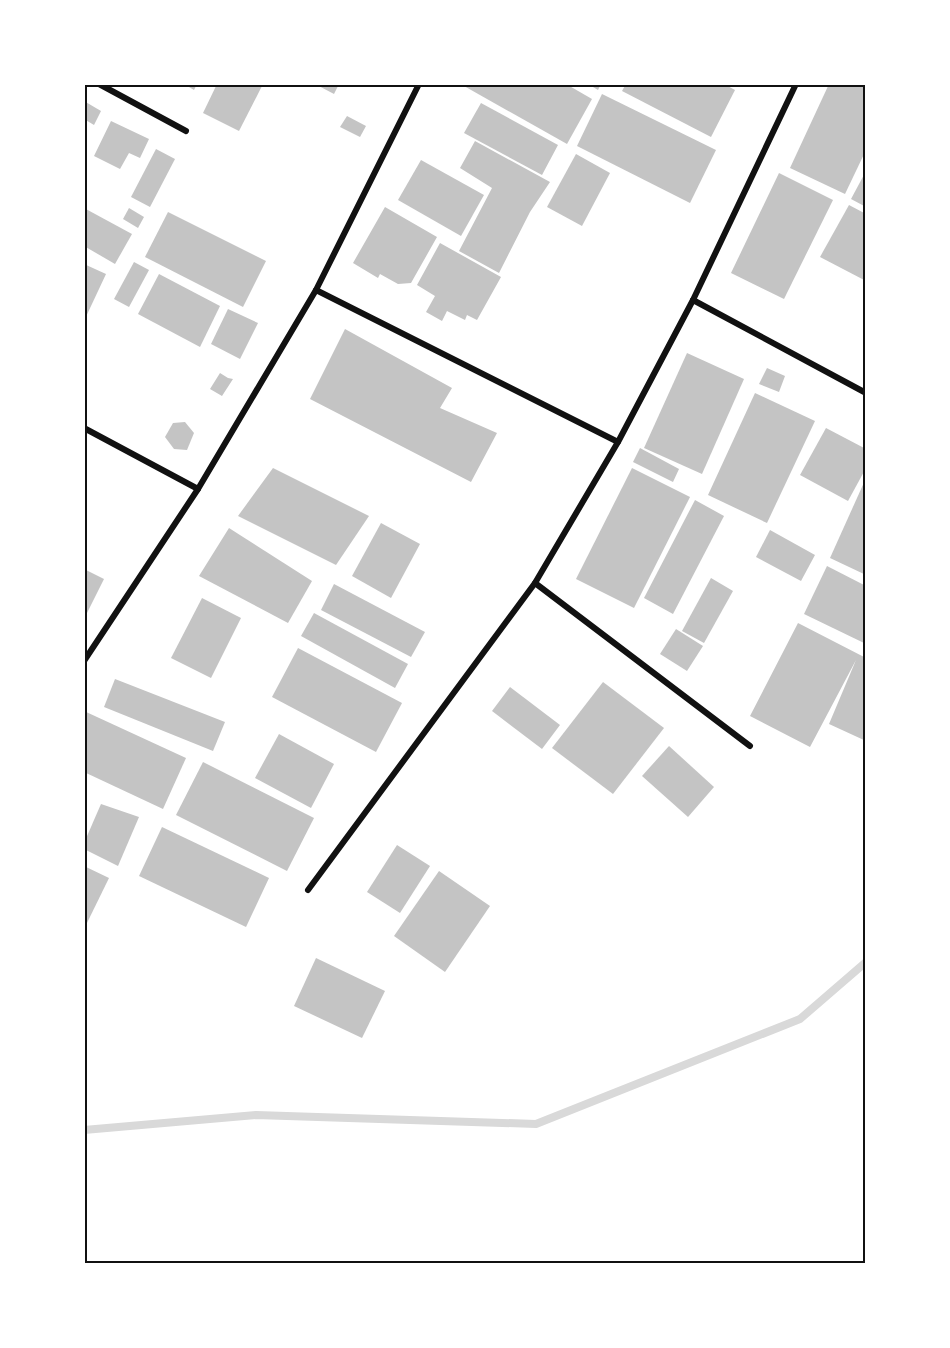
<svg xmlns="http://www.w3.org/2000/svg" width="950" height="1348" font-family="'Roboto Serif',serif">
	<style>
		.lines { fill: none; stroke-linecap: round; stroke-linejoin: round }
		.stream { stroke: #d9d9d9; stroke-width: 8 }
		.building { fill: #c4c4c4 }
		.minor { stroke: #111; stroke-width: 6 }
		.neatline { fill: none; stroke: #111; stroke-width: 2 }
	</style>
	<rect width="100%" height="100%" fill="#fff"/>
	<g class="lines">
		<!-- stream -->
		<path class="stream" d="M84 1130 256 1115 536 1124 800 1019 866 962"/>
	</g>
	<!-- building -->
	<g class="building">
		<path d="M184 84H197L194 90Z"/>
		<path d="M217 84H263L239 131 203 113Z"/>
		<path d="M315 84H339L334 94Z"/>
		<path d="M465 84H566L592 99 567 144 464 86Z"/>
		<path d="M588 84H601L598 90Z"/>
		<path d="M626 84H724L735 90 711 137 622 91Z"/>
		<path d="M829 84H866V150L845 194 790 168Z"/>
		<path d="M602 94 716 150 690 203 577 146Z"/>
		<path d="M84 101 101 111 94 125 84 119Z"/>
		<path d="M481 103 558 145 542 175 464 133Z"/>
		<path d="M347 116 366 126 360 137 340 127Z"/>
		<path d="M111 121 149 139 140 158 129 153 120 169 94 156Z"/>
		<path d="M475 141 550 182 530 212 499 273 459 251 492 188 460 168Z"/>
		<path d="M156 149 175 159 150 207 131 197Z"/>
		<path d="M576 154 610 173 582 226 547 207Z"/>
		<path d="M421 160 484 195 461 236 398 200Z"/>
		<path d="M866 171V207L851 199Z"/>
		<path d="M779 173 833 200 784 299 731 273Z"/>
		<path d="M849 205 866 214V281L820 257Z"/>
		<path d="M385 207 437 237 411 283 398 284 380 274 378 278 353 263Z"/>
		<path d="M84 208 132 234 115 264 84 246Z"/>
		<path d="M129 208 144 217 138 228 123 219Z"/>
		<path d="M168 212 266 261 243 307 145 257Z"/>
		<path d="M440 243 501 277 477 320 467 315 465 320 447 311 442 321 426 312 435 296 417 285Z"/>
		<path d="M134 262 149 270 129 307 114 299Z"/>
		<path d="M84 264 106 274 84 321Z"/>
		<path d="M159 274 220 306 200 347 138 314Z"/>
		<path d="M228 309 258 323 240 359 211 344Z"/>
		<path d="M345 329 452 388 440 408 497 433 471 482 310 399Z"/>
		<path d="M687 353 744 379 702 474 644 448Z"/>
		<path d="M767 368 785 376 779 392 759 384Z"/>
		<path d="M220 373 228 378 233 379 222 396 210 389Z"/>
		<path d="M755 393 815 421 767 523 708 495Z"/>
		<path d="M185 422 194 433 187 450 174 449 165 437 173 423Z"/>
		<path d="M826 428 866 449V468L848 501 800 475Z"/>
		<path d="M640 448 679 469 673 482 633 462Z"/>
		<path d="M273 468 369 516 336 565 238 516Z"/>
		<path d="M632 468 690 497 634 608 576 579Z"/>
		<path d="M866 478V575L830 558Z"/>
		<path d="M695 500 724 516 673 614 644 598Z"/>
		<path d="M381 523 420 544 391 598 352 576Z"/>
		<path d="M229 528 312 581 288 623 199 576Z"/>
		<path d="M770 530 815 555 801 581 756 557Z"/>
		<path d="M827 566 866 586V639L864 643 804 614Z"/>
		<path d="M84 569 104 579 87 613 84 611Z"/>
		<path d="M711 578 733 591 704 643 682 631Z"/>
		<path d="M334 584 425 632 411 657 321 610Z"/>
		<path d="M202 598 241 618 211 678 171 658Z"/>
		<path d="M314 613 408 664 395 688 301 636Z"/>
		<path d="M798 623 866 658V741L829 724 856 660 810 747 750 716Z"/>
		<path d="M676 629 703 646 687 671 660 654Z"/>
		<path d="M298 648 402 703 376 752 272 697Z"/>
		<path d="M115 679 225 722 213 751 104 707Z"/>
		<path d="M603 682 664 728 613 794 552 748Z"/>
		<path d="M510 687 560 725 542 749 492 711Z"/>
		<path d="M84 711 186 758 163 809 84 772Z"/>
		<path d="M279 734 334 764 311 808 255 778Z"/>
		<path d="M669 746 714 787 688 817 642 776Z"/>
		<path d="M203 762 314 818 287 871 176 815Z"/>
		<path d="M101 804 139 817 118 866 84 849V843Z"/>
		<path d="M162 827 269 878 246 927 139 876Z"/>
		<path d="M397 845 430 866 400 913 367 892Z"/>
		<path d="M84 866 109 878 86 925 84 924Z"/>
		<path d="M439 871 490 906 445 972 394 936Z"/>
		<path d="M316 958 385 991 362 1038 294 1006Z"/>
	</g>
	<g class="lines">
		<!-- minor -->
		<g class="minor">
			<path d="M99 84 186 131"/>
			<path d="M316 290 618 442"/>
			<path d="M693 300 866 393"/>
			<path d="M84 428 198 489"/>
			<path d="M535 583 750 746"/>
			<path d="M84 661 198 489 316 290 419 84"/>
			<path d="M308 890 535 583 618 442 693 300 796 84"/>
		</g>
	</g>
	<!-- border -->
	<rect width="950" height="1348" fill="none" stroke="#ffffff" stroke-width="171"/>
	<rect x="86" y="86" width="778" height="1176" class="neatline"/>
</svg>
